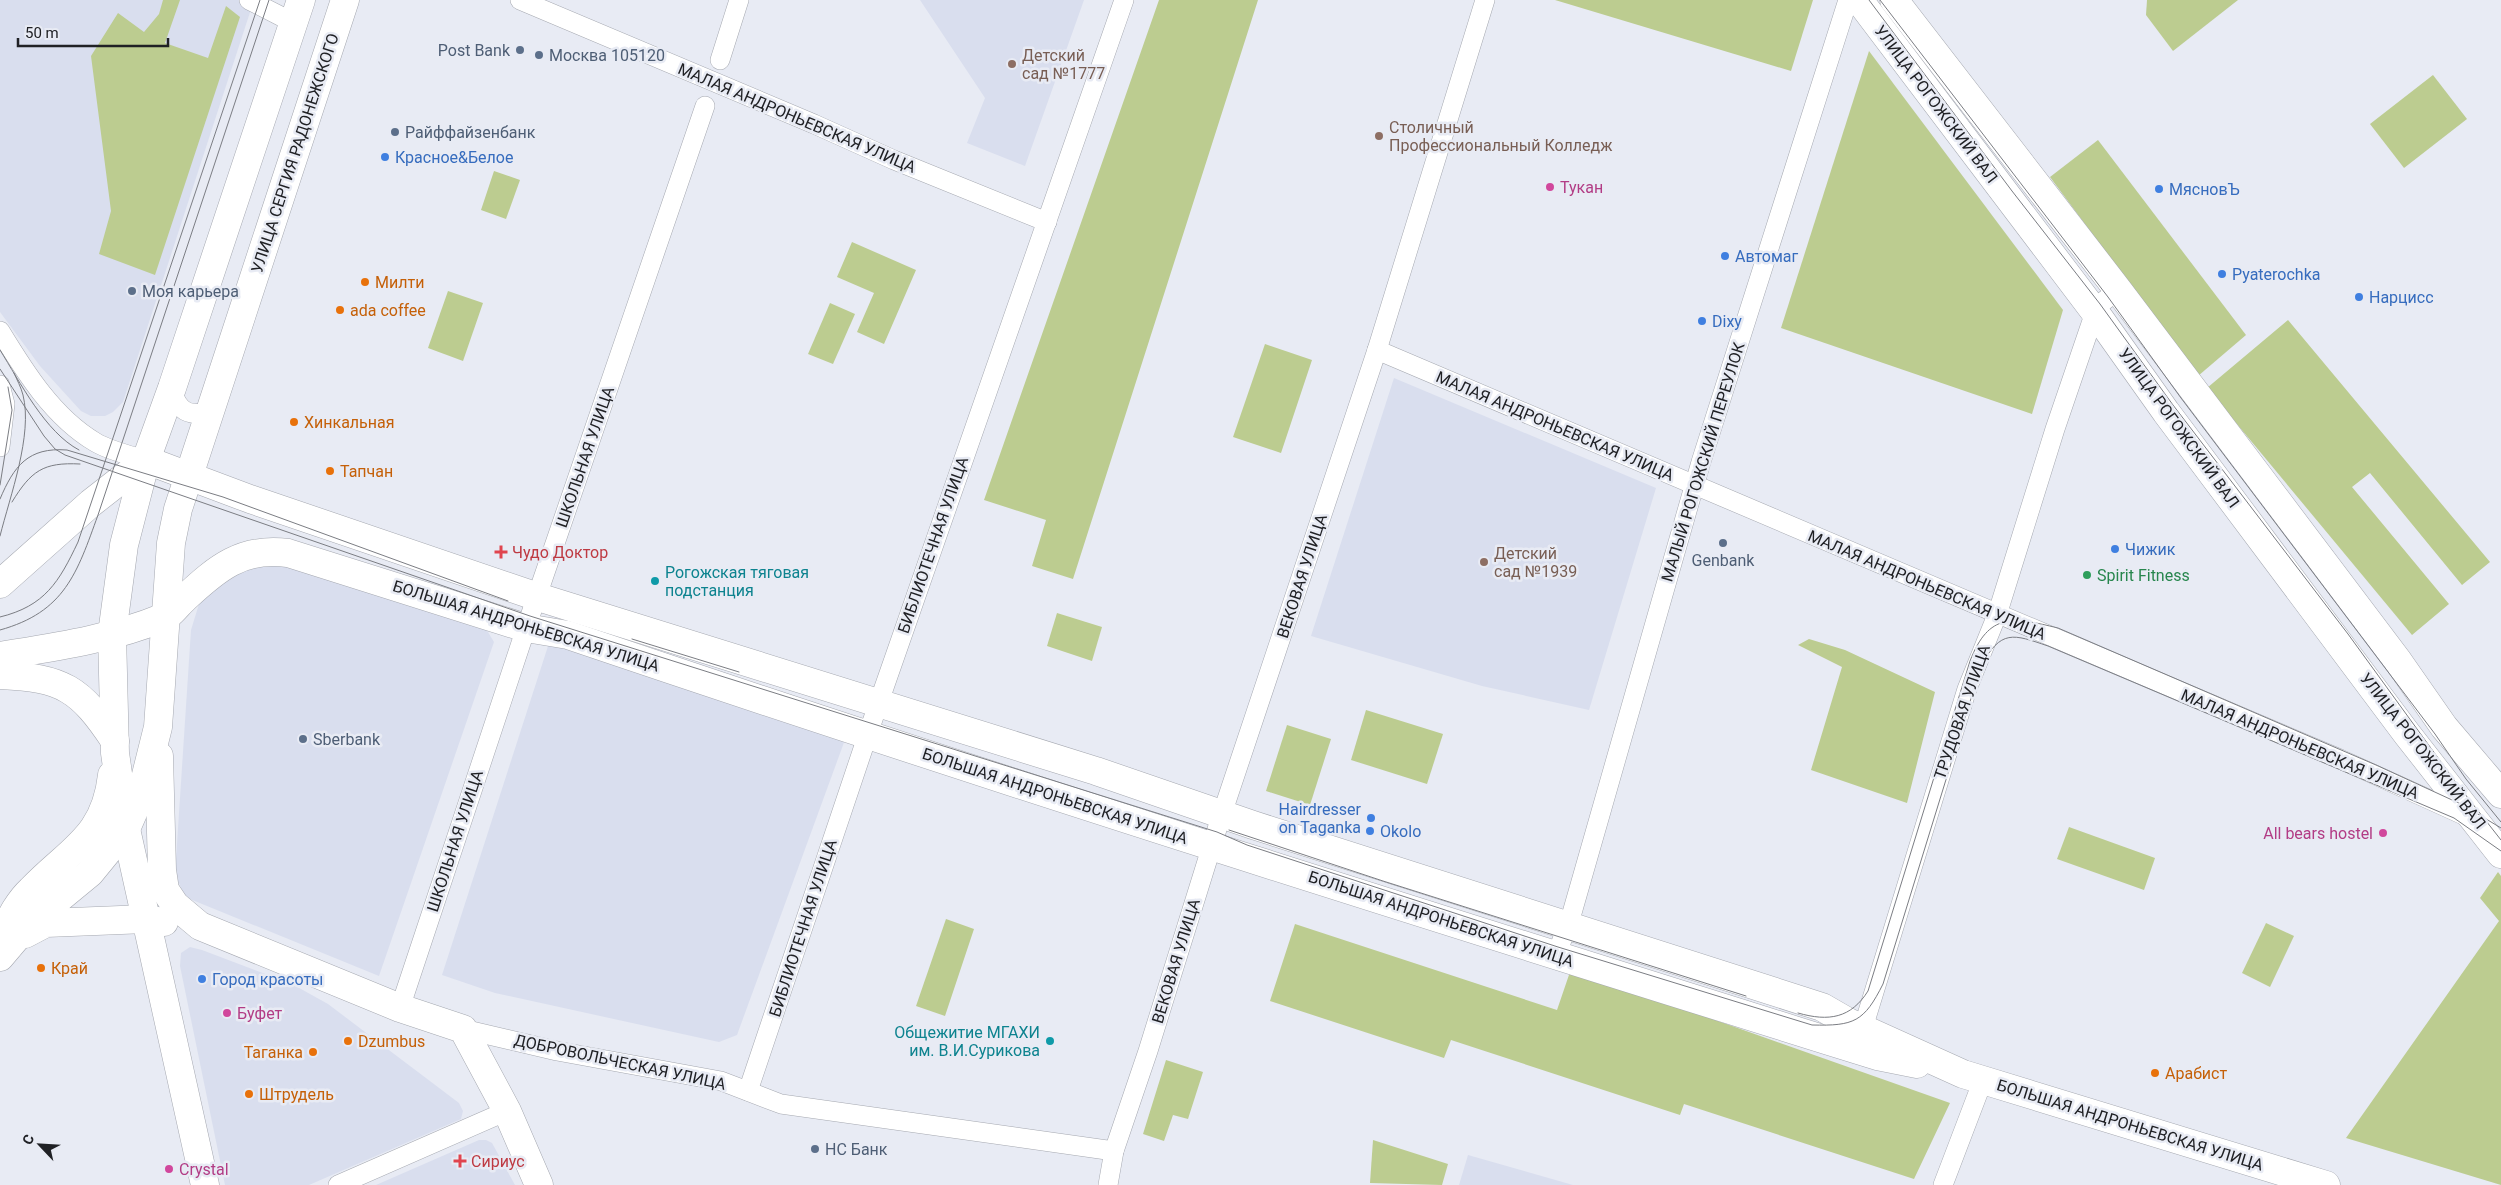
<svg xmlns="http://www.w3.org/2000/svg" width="2501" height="1185" font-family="Roboto,sans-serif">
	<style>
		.built { fill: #d9deee }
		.green { fill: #bccc90 }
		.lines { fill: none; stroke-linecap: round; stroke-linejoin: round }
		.street-casing { stroke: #a5a8b0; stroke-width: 20 }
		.secondary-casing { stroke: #a5a8b0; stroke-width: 29 }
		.primary-casing { stroke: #a5a8b0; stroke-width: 29 }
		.street { stroke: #fff; stroke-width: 19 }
		.secondary { stroke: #fff; stroke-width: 28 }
		.primary { stroke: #fff; stroke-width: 28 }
		.tram { stroke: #7b7d83; stroke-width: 1 }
		.service-dot { fill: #5c6f8a; stroke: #e8ebf4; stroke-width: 2 }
		.education-dot { fill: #8d6e63; stroke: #e8ebf4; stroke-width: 2 }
		.shop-dot { fill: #3f7fe0; stroke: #e8ebf4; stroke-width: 2 }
		.hotel-dot { fill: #d1479c; stroke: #e8ebf4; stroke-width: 2 }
		.food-dot { fill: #e8710a; stroke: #e8ebf4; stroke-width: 2 }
		.health-dot { fill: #e0444e; stroke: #e8ebf4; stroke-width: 2 }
		.leisure-dot { fill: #2e9e5b; stroke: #e8ebf4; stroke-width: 2 }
		.culture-dot { fill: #0f9aa8; stroke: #e8ebf4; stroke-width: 2 }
		.labels { text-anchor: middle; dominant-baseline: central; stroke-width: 5; stroke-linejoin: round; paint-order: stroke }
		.service-label { font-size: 16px; fill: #4e5e75; stroke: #e8ebf4; text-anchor: start }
		.education-label { font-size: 16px; fill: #785e54; stroke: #e8ebf4; text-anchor: start }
		.street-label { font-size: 16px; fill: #202125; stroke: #e8ebf4 }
		.shop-label { font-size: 16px; fill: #366cbe; stroke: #e8ebf4; text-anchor: start }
		.hotel-label { font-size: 16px; fill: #b23c85; stroke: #e8ebf4; text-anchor: start }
		.food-label { font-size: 16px; fill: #c56008; stroke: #e8ebf4; text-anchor: start }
		.health-label { font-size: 16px; fill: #be3a42; stroke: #e8ebf4; text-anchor: start }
		.culture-label { font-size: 16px; fill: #0d838f; stroke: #e8ebf4; text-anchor: start }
		.leisure-label { font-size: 16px; fill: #27864d; stroke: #e8ebf4; text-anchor: start }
	</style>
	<rect width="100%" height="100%" fill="#e8ebf4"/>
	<!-- built -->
	<g class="built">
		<path d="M0 0H254L123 402 113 412 105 416H91L81 411 40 366 0 312Z"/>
		<path d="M920 0H1084L1025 166 967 143 985 98Z"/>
		<path d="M1394 378 1656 488 1589 710 1482 686 1311 636Z"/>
		<path d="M261 558 483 624 494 642 379 976 185 897 175 874 191 630 199 604 216 582Z"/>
		<path d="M549 643 846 737 737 1035 719 1042 495 993 442 975Z"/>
		<path d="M190 947 202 950 292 984 328 1004 459 1103 463 1111 461 1119 309 1185H225L180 966 181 953Z"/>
		<path d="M479 1140H486L492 1143 515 1185H376Z"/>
		<path d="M1468 1155 1573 1185H1459Z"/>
	</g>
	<!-- green -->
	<g class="green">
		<path d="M163 0H180L165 43 208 58 226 6 240 17 155 275 99 254 111 211 91 56 118 13 144 32 159 14Z"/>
		<path d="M1159 0H1258L1073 579 1032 566 1046 520 984 500Z"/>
		<path d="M1555 0H1813L1791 71Z"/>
		<path d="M2147 0H2238L2173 51 2146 15Z"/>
		<path d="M1869 51 2063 310 2032 414 1781 328Z"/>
		<path d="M2433 75 2467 119 2404 168 2370 124Z"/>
		<path d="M2098 140 2246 335 2198 376 2050 177Z"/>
		<path d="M494 171 520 180 506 219 481 210Z"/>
		<path d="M852 242 916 270 884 344 857 332 874 293 837 277Z"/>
		<path d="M448 291 483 303 463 361 428 348Z"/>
		<path d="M830 303 855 314 833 364 808 354Z"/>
		<path d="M2288 320 2490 562 2462 585 2370 473 2352 487 2449 604 2412 635 2207 388Z"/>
		<path d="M1265 344 1312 360 1281 453 1233 437Z"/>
		<path d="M1057 613 1102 627 1092 661 1047 646Z"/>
		<path d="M1809 639 1845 650 1935 692 1907 803 1811 770 1842 667 1798 645Z"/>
		<path d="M1366 710 1443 734 1427 784 1351 760Z"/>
		<path d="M1287 725 1331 739 1310 805 1266 791Z"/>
		<path d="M2069 827 2155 858 2144 890 2057 859Z"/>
		<path d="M2498 872 2501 876V1185L2346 1138 2499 921 2480 898Z"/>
		<path d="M946 919 974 929 945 1016 916 1006Z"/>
		<path d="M2266 923 2294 936 2270 987 2242 973Z"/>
		<path d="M1295 924 1557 1010 1571 969 1950 1103 1914 1179 1684 1104 1680 1115 1451 1040 1444 1058 1270 1001Z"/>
		<path d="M1166 1060 1203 1072 1188 1119 1173 1115 1164 1141 1143 1134Z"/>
		<path d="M1373 1140 1448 1164 1442 1185 1370 1183Z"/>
	</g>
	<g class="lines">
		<!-- street casing -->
		<g class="street-casing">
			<g id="street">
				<path d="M249 0 294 23"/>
				<path d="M520 0 814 124 894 160 1047 222"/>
				<path d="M720 60 739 0"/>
				<path d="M0 331C25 372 53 417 95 442 110 451 129 455 146 460"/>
				<path d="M1377 350 2340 759 2470 818"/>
				<path d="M0 385 5 404 0 447"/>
				<path d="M172 388C175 405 184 416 202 413L214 401"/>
				<path d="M1556 956 1572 913 1701 462 1848 0"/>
				<path d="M400 1008 526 628 705 106"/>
				<path d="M1863 1028 1967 689 1997 615 2055 429 2095 312 2100 304 2118 290"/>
				<path d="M463 1029 557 1051 721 1081 781 1104 1114 1151"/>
				<path d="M748 1091 872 722 1124 0"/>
				<path d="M338 1185 507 1111"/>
				<path d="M1108 1185 1114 1151 1148 1051 1218 826 1377 350 1485 0"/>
				<path d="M1943 1185 1983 1080"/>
			</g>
		</g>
		<!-- secondary casing -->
		<g class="secondary-casing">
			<g id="secondary">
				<path d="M146 460 250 499 538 597 1096 771 1253 825 1822 1007 1848 1022 1963 1074 2326 1185"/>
				<path d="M0 584 91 503 146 460"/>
				<path d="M0 656C54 647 111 639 162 618 171 615 178 604 185 598 217 568 242 547 288 553L526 628 568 635C1002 782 1439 919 1877 1056L1917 1064"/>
				<path d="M0 675C63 678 80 688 115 741"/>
				<path d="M159 756 162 870 165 890 175 905 200 926 400 1008 463 1029 507 1111 539 1185"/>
				<path d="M25 934 46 923 146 919 164 922"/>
				<path d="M0 938C9 921 17 903 31 890 70 849 105 838 112 775"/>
				<path d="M0 957 28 924 90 873 126 829 133 813 142 791 158 727 171 543 178 509 345 0"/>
				<path d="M205 1185 126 829 115 753 112 634 124 545 146 460 172 388 301 0"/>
			</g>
		</g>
		<!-- primary casing -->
		<g class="primary-casing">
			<g id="primary">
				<path d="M1859 0 2095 312 2166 412 2407 734 2501 854"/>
				<path d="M1894 0 2118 290 2398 661 2444 727 2501 794"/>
			</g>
		</g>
		<!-- street -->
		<use href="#street" class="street"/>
		<!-- secondary -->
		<use href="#secondary" class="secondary"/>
		<!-- primary -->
		<use href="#primary" class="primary"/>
		<!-- tram -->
		<g class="tram">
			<path d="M1869 0 2012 191 2100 304 2173 405 2348 634 2457 784 2501 840"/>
			<path d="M1880 0 2108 297 2181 398 2435 734 2466 779 2501 822"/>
			<path d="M0 350C20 382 45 432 79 450"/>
			<path d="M0 369 44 436 55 449 65 455 530 616 1217 832 1247 845 1558 947 1812 1025C1854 1026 1864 1022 1883 984L1981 666C2001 629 2013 634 2048 646L2454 818 2501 851"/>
			<path d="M0 485 12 410 8 387"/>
			<path d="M0 499C14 466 28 447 67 450L223 497 508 601"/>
			<path d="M12 502C31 471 43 462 80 464"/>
			<path d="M0 536C10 496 33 435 23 395 21 387 17 380 14 373"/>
			<path d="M0 617C45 606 59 582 78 542L260 0"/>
			<path d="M0 630C65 612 77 573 98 515L269 0"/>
			<path d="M632 639 739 672"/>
			<path d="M1229 830 1383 881 1746 996"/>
			<path d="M1798 1013C1829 1022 1851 1018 1868 991L1970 661C1989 612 2013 617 2058 628L2376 765 2463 805 2501 828"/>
		</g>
	</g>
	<!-- markers -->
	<g class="service-dot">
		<circle cx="520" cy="50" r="5"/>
		<circle cx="539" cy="55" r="5"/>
		<circle cx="395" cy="132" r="5"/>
		<circle cx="132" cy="291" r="5"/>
		<circle cx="1723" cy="543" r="5"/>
		<circle cx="303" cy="739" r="5"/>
		<circle cx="815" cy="1149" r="5"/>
	</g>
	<g class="education-dot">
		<circle cx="1012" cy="64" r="5"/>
		<circle cx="1379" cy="136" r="5"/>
		<circle cx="1484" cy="562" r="5"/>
	</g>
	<g class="shop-dot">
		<circle cx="385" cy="157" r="5"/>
		<circle cx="2159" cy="189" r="5"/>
		<circle cx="1725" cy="256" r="5"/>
		<circle cx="2222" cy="274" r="5"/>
		<circle cx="2359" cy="297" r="5"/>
		<circle cx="1702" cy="321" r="5"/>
		<circle cx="2115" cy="549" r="5"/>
		<circle cx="1371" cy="818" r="5"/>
		<circle cx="1370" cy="831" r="5"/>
		<circle cx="202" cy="979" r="5"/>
	</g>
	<g class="hotel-dot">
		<circle cx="1550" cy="187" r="5"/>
		<circle cx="2383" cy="833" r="5"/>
		<circle cx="227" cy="1013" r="5"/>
		<circle cx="169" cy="1169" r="5"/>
	</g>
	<g class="food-dot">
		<circle cx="365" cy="282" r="5"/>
		<circle cx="340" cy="310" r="5"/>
		<circle cx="294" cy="422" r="5"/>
		<circle cx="330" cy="471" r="5"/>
		<circle cx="41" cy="968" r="5"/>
		<circle cx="348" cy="1041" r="5"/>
		<circle cx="313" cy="1052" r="5"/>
		<circle cx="2155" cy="1073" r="5"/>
		<circle cx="249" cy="1094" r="5"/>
	</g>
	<g class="health-dot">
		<path d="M498.5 544.5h5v5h5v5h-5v5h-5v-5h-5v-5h5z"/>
		<path d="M457.5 1153.5h5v5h5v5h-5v5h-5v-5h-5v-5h5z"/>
	</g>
	<circle class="leisure-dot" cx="2087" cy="575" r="5"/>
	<g class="culture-dot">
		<circle cx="655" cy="581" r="5"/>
		<circle cx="1050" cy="1041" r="5"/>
	</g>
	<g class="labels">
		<!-- service labels -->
		<g class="service-label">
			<text x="510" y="50" text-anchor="end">Post Bank</text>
			<text x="549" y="55">Москва 105120</text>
			<text x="405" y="132">Райффайзенбанк</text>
			<text x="142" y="291">Моя карьера</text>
			<text x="1723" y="560" text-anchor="middle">Genbank</text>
			<text x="313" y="739">Sberbank</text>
			<text x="825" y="1149">НС Банк</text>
		</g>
		<!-- education labels -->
		<g class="education-label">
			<text x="1022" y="55">Детский<tspan x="1022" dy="18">сад №1777</tspan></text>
			<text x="1389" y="127">Столичный<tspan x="1389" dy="18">Профессиональный Колледж</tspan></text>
			<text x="1494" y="553">Детский<tspan x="1494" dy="18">сад №1939</tspan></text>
		</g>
		<!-- street labels -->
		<g class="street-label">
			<text transform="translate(1936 104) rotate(53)">УЛИЦА РОГОЖСКИЙ ВАЛ</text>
			<text transform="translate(797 118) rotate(23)">МАЛАЯ АНДРОНЬЕВСКАЯ УЛИЦА</text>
			<text transform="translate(295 153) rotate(-72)">УЛИЦА СЕРГИЯ РАДОНЕЖСКОГО</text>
			<text transform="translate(1555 426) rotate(23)">МАЛАЯ АНДРОНЬЕВСКАЯ УЛИЦА</text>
			<text transform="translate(2179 428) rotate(54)">УЛИЦА РОГОЖСКИЙ ВАЛ</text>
			<text transform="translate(585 457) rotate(-71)">ШКОЛЬНАЯ УЛИЦА</text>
			<text transform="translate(1703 462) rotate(-73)">МАЛЫЙ РОГОЖСКИЙ ПЕРЕУЛОК</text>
			<text transform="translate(933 545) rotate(-71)">БИБЛИОТЕЧНАЯ УЛИЦА</text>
			<text transform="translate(1302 576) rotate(-72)">ВЕКОВАЯ УЛИЦА</text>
			<text transform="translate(1927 585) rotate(23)">МАЛАЯ АНДРОНЬЕВСКАЯ УЛИЦА</text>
			<text transform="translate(526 626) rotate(17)">БОЛЬШАЯ АНДРОНЬЕВСКАЯ УЛИЦА</text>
			<text transform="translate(1962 712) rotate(-71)">ТРУДОВАЯ УЛИЦА</text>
			<text transform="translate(2300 744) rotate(23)">МАЛАЯ АНДРОНЬЕВСКАЯ УЛИЦА</text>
			<text transform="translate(2423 751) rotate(52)">УЛИЦА РОГОЖСКИЙ ВАЛ</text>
			<text transform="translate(1055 796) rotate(18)">БОЛЬШАЯ АНДРОНЬЕВСКАЯ УЛИЦА</text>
			<text transform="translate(455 841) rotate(-72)">ШКОЛЬНАЯ УЛИЦА</text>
			<text transform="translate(1441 919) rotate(18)">БОЛЬШАЯ АНДРОНЬЕВСКАЯ УЛИЦА</text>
			<text transform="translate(803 928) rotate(-72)">БИБЛИОТЕЧНАЯ УЛИЦА</text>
			<text transform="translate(1176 961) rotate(-73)">ВЕКОВАЯ УЛИЦА</text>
			<text transform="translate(620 1062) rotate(12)">ДОБРОВОЛЬЧЕСКАЯ УЛИЦА</text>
			<text transform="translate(2130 1125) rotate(17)">БОЛЬШАЯ АНДРОНЬЕВСКАЯ УЛИЦА</text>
		</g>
		<!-- shop labels -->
		<g class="shop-label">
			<text x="395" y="157">Красное&amp;Белое</text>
			<text x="2169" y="189">МясновЪ</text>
			<text x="1735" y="256">Автомаг</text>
			<text x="2232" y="274">Pyaterochka</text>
			<text x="2369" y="297">Нарцисс</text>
			<text x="1712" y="321">Dixy</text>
			<text x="2125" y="549">Чижик</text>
			<text x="1361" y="809" text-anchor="end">Hairdresser<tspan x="1361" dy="18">on Taganka</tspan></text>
			<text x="1380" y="831">Okolo</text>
			<text x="212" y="979">Город красоты</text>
		</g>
		<!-- hotel labels -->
		<g class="hotel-label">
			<text x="1560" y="187">Тукан</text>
			<text x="2373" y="833" text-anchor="end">All bears hostel</text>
			<text x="237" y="1013">Буфет</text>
			<text x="179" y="1169">Crystal</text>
		</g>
		<!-- food labels -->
		<g class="food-label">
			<text x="375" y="282">Милти</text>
			<text x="350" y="310">ada coffee</text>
			<text x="304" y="422">Хинкальная</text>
			<text x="340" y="471">Тапчан</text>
			<text x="51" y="968">Край</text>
			<text x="358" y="1041">Dzumbus</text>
			<text x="303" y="1052" text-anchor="end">Таганка</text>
			<text x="2165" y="1073">Арабист</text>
			<text x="259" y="1094">Штрудель</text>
		</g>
		<!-- health labels -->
		<g class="health-label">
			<text x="512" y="552">Чудо Доктор</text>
			<text x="471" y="1161">Сириус</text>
		</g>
		<!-- culture labels -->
		<g class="culture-label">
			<text x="665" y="572">Рогожская тяговая<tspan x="665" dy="18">подстанция</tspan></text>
			<text x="1040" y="1032" text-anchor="end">Общежитие МГАХИ<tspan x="1040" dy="18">им. В.И.Сурикова</tspan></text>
		</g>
		<!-- leisure labels -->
		<g class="leisure-label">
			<text x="2097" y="575">Spirit Fitness</text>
		</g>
	</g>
	<!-- north arrow -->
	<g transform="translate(40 1145) rotate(295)" stroke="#e8ebf4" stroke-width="4" paint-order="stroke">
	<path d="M0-4L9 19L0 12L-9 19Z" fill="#202125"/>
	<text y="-8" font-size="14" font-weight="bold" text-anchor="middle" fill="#202125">С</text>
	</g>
	<!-- scale -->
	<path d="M18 38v8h150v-8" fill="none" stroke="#202125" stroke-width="2.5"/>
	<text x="25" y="38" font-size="15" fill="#202125" stroke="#e8ebf4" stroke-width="4" paint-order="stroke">50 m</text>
</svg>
